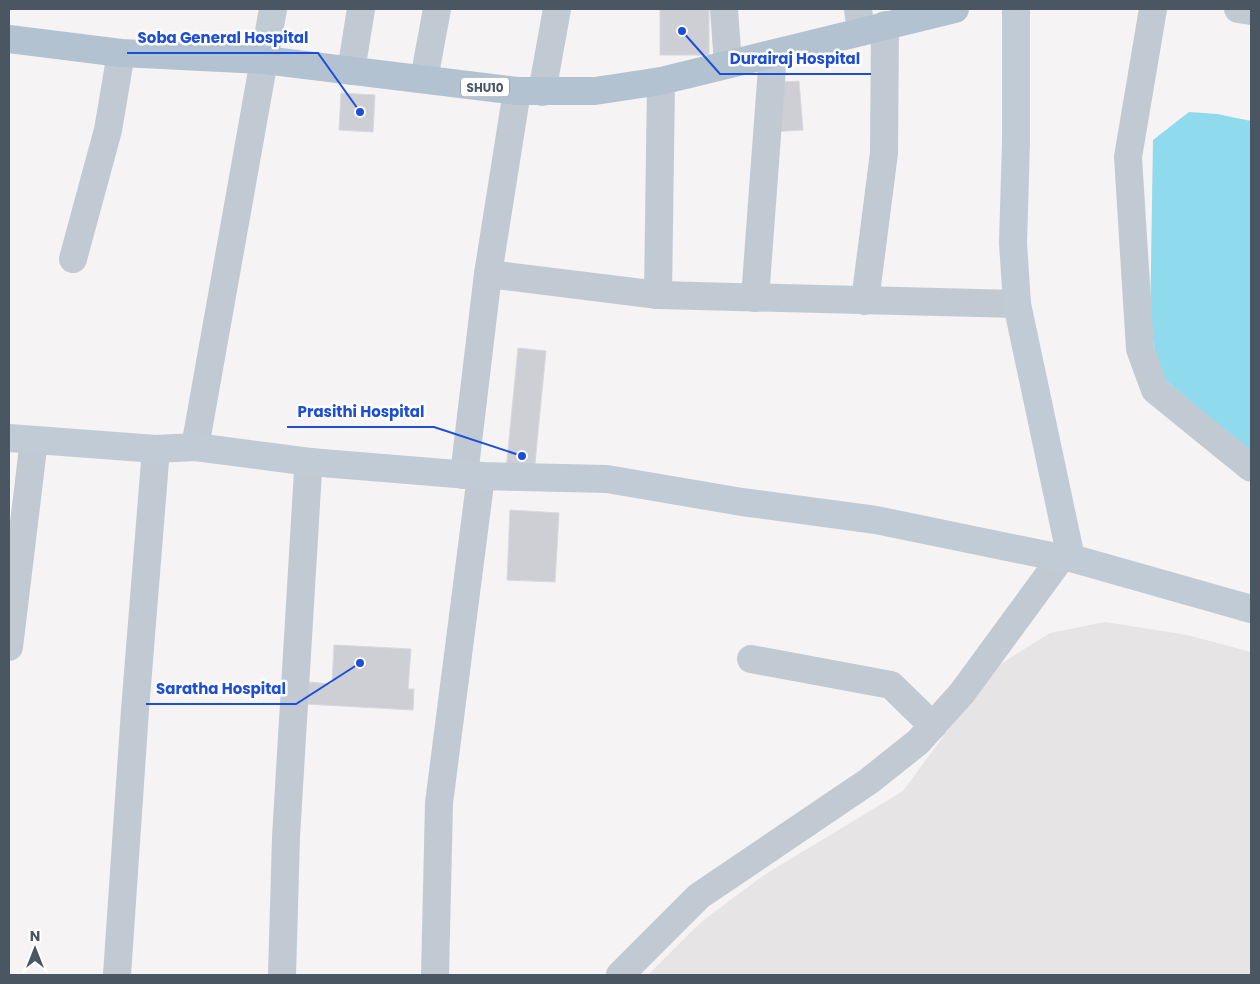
<svg xmlns="http://www.w3.org/2000/svg" width="1260" height="984" font-family="Poppins,sans-serif">
	<style>
		.education { fill: #e6e4e5 }
		.water { fill: #90daee }
		.building { fill: #cdcfd5; stroke: #d7d9de }
		.lines { fill: none; stroke-linecap: round; stroke-linejoin: round }
		.street { stroke: #c1cad2; stroke-width: 28 }
		.secondary { stroke: #c1cbd6; stroke-width: 28 }
		.primary { stroke: #b3c2d1; stroke-width: 28 }
		.labels { text-anchor: middle; dominant-baseline: central; stroke-width: 5; stroke-linejoin: round; paint-order: stroke }
		.shield { fill: #fff; stroke: #808990; stroke-width: 1 }
		.shield-label { font-size: 12px; font-weight: bold; fill: #4a5661 }
		.leader { fill: none; stroke: #1d4ed8; stroke-width: 2 }
		.callout-dot { fill: #1d4ed8; stroke: #fff; stroke-width: 2 }
		.callout-label { font-size: 15px; text-anchor: middle; font-weight: bold; fill: #1d4ed8; stroke: #fff; stroke-width: 5; stroke-linejoin: round; paint-order: stroke }
	</style>
	<rect width="100%" height="100%" fill="#f5f3f3"/>
	<!-- education -->
	<path class="education" d="M1105 622 1187 635 1251 652V975H648L701 922 764 875 903 791 994 668 1050 633Z"/>
	<!-- water -->
	<path class="water" d="M1189 112 1217 114 1251 121V452L1160 376 1150 326 1153 140Z"/>
	<!-- building -->
	<g class="building">
		<rect x="660" y="9" width="49" height="46"/>
		<path d="M799 81 803 130 770 132 766 83Z"/>
		<path d="M341 93 375 95 373 132 339 130Z"/>
		<path d="M518 348 546 351 534 473 506 470Z"/>
		<path d="M510 510 559 513 555 582 507 580Z"/>
		<path d="M334 645 411 649 408 689H414L413 710 306 704 307 682 332 684Z"/>
	</g>
	<g class="lines">
		<!-- street -->
		<g class="street">
			<path d="M724 9 728 64"/>
			<path d="M858 9 861 32"/>
			<path d="M1153 9 1128 157 1140 349 1155 390 1251 468"/>
			<path d="M1238 9 1251 11"/>
			<path d="M351 71 361 9"/>
			<path d="M424 79 437 9"/>
			<path d="M542 92 557 9"/>
			<path d="M73 259 108 130 121 53"/>
			<path d="M488 274 658 295 1017 304"/>
			<path d="M658 295 661 81"/>
			<path d="M755 298 773 54"/>
			<path d="M865 301 884 153 885 25"/>
			<path d="M195 447 264 60"/>
			<path d="M464 475 488 274 517 91"/>
			<path d="M9 647 34 440"/>
			<path d="M751 659 891 685 933 726"/>
			<path d="M117 975 135 710 156 449"/>
			<path d="M282 975 286 837 308 471 310 462"/>
			<path d="M435 975 439 803 481 476"/>
			<path d="M620 975 699 896 869 781 918 742 962 693 1061 558"/>
		</g>
		<!-- secondary -->
		<g class="secondary">
			<path d="M1016 9V141L1013 243 1017 304 1071 558"/>
			<path d="M264 60 273 9"/>
			<path d="M9 438 156 449 195 447 310 462 481 476 607 479 742 502 876 520 1061 558H1071L1251 609"/>
		</g>
		<!-- primary -->
		<path class="primary" d="M9 39 121 53 264 60 517 91H595L661 81 955 9"/>
	</g>
	<g class="labels">
		<!-- shield labels -->
		<rect class="shield" x="461" y="77.5" width="48" height="19" rx="4"/>
		<g class="shield-label">
			<text x="485" y="87">SHU10</text>
		</g>
	</g>
	<!-- callouts -->
	<path class="leader" d="M360 112L318 53H127M682 31L720 74H871M522 456L434 427H287M360 663L296 704H146"/>
	<g class="callout-dot">
		<circle cx="360" cy="112" r="5"/>
		<circle cx="682" cy="31" r="5"/>
		<circle cx="522" cy="456" r="5"/>
		<circle cx="360" cy="663" r="5"/>
	</g>
	<g class="callout-label">
		<text x="223" y="43">Soba General Hospital</text>
		<text x="795" y="64">Durairaj Hospital</text>
		<text x="361" y="417">Prasithi Hospital</text>
		<text x="221" y="694">Saratha Hospital</text>
	</g>
	<!-- border -->
	<rect width="1260" height="984" fill="none" stroke="#4a5661" stroke-width="20"/>
	<!-- north arrow -->
	<g transform="translate(35 949)" stroke="#ffffff" stroke-width="4" paint-order="stroke">
	<path d="M0-4L9 19L0 12L-9 19Z" fill="#4a5661"/>
	<text y="-8" font-size="14" font-weight="bold" text-anchor="middle" fill="#4a5661">N</text>
	</g>
</svg>
